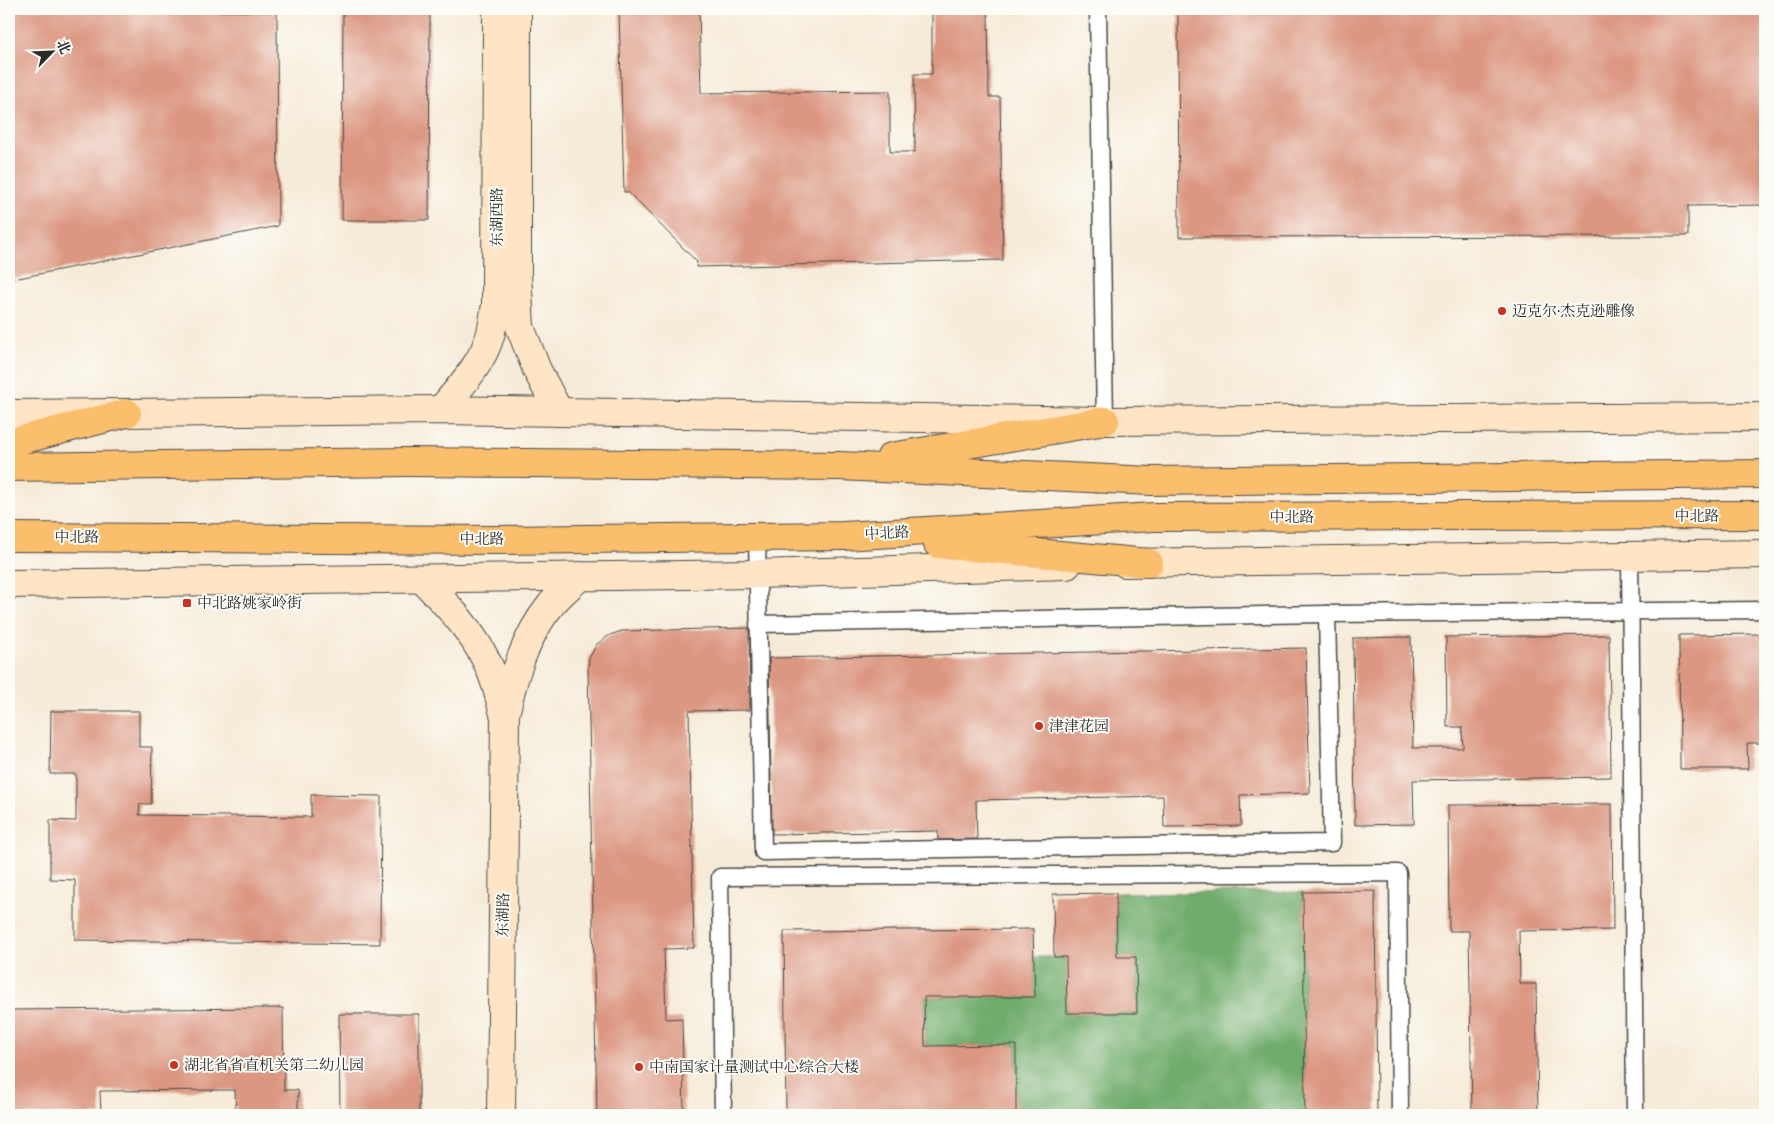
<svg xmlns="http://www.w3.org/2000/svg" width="1774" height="1124" font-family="'IM FELL Great Primer','Noto Serif SC',serif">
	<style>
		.forest { fill: #70ac6c; stroke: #4e6c4c }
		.building { fill: #db9782 }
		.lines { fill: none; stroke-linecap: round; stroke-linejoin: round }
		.lane-casing { stroke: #494845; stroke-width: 19 }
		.secondary-casing { stroke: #494845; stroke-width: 30 }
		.primary-casing { stroke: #494845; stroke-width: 30 }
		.lane { stroke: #fff; stroke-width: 16 }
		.secondary { stroke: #fde5c5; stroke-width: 28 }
		.primary { stroke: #fabe6d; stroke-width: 28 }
		.poi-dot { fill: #c8321e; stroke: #fdfcf7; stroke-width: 2 }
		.labels { text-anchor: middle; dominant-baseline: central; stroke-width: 4; stroke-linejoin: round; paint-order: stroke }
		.street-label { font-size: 15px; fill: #2b2b2b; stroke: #fdfcf7 }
		.poi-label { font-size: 15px; fill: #2b2b2b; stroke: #fdfcf7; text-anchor: start }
	</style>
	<rect width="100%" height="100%" fill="#fdfcf7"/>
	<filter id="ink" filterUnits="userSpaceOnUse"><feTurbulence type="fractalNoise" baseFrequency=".02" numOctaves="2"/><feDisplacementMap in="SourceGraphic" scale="10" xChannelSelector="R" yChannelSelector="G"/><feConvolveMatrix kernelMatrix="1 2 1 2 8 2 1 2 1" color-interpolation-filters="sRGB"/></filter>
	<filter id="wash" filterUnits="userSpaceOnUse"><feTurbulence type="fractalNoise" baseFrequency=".0096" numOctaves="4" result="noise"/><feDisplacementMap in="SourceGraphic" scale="20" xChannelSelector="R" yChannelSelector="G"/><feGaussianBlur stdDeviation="1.12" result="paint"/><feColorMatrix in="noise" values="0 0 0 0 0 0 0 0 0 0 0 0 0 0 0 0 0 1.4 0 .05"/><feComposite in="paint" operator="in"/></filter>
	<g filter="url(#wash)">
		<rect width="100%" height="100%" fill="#f6ebd8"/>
		<!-- forest -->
		<path class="forest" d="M1303 892 1305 1115H1016V1045L925 1046 924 997H1034V957H1066L1067 1013H1137L1136 957H1117L1116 893Z"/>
		<g id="blocks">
			<!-- building -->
			<g class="building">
				<path d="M9 9 277 12 278 226 9 280Z"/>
				<path d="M343 9H430L429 220H342Z"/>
				<path d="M619 9H699L701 93 890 91V152H915L914 74H932V9H988L989 97H1000L1003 260 696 267 697 262 628 192H624Z"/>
				<path d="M1178 9 1765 10V205L1688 206V236L1179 237Z"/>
				<path d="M749 628 750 710 689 711 694 948 664 949 666 1019 682 1018 684 1115H597L588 669 589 658 597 644 610 635 622 631Z"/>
				<path d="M1765 634V743H1747L1748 769H1680L1679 635Z"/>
				<path d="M1609 635 1611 777 1413 780 1414 824 1355 825 1353 638 1411 637 1413 748H1463L1462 727H1447L1446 637Z"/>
				<path d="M1306 648 1310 793 1240 795 1241 826 1164 827 1163 796 976 800 977 839 938 840V831L772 834 769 658Z"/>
				<path d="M51 711H139V747H152L151 804H140L139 815 311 817V795L381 796 380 944 75 940V880L50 879V820L76 821V774H50Z"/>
				<path d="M1612 804 1613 930 1519 931 1520 984H1536L1538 1115H1472L1469 931H1449L1448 805Z"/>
				<path d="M1375 891 1377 1115H1305L1303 892Z"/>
				<path d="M1116 893 1117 957H1136L1137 1013H1067L1066 957H1054L1053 894Z"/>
				<path d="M1033 929 1035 997H924L925 1046 1016 1045V1115H786L784 931Z"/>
				<path d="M283 1008 284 1090H298V1115H236L235 1090 100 1091 101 1115H9V1010Z"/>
				<path d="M339 1014H419V1115H340Z"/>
			</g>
		</g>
	</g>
	<g filter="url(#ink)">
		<use href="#blocks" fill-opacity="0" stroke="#494845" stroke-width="1"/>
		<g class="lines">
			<!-- lane casing -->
			<g class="lane-casing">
				<g id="lane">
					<path d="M1098 9 1105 421"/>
					<path d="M757 536 763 852 1332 843 1327 614"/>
					<path d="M1630 556 1635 1115"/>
					<path d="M758 624 1327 614 1765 610"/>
					<path d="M723 1115 720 877 1398 873 1400 1115"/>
				</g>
			</g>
			<!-- secondary casing -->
			<g class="secondary-casing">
				<g id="secondary">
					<path d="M517 9V273L520 327 537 370 559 412"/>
					<path d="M441 410C459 388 482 364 490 336 493 326 494 315 496 305L497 9"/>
					<path d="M9 414 441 410 1105 421 1765 417"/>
					<path d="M1125 563 1765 554"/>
					<path d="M422 579C447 605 471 629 487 662 495 678 499 696 504 714"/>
					<path d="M9 584 757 574 1067 565"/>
					<path d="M501 1115 505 715C513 677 525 637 550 606 558 595 570 586 580 576"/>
				</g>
			</g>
			<!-- primary casing -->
			<g class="primary-casing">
				<g id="primary">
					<path d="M9 443 127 413"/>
					<path d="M891 457 1105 421"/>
					<path d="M9 467 409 462 840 466 1151 481 1765 474"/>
					<path d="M9 537 492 540 844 536 1154 517 1765 515"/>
					<path d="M938 544 1149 563"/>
				</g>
			</g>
			<!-- lane -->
			<use href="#lane" class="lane"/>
			<!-- secondary -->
			<use href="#secondary" class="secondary"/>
			<!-- primary -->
			<use href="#primary" class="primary"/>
		</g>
	</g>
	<!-- markers -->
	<g class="poi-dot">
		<circle cx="1502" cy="311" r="5"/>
		<rect x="182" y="598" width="10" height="10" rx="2.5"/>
		<circle cx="1039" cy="726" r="5"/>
		<circle cx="174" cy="1065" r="5"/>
		<circle cx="639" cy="1067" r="5"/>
	</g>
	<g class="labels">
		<!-- street labels -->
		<g class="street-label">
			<text transform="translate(497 217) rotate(-90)">东湖西路</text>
			<text x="1697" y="516">中北路</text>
			<text x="1292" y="517">中北路</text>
			<text transform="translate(887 533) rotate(-3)">中北路</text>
			<text x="77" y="537">中北路</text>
			<text x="482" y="539">中北路</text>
			<text transform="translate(503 915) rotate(-89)">东湖路</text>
		</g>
		<!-- poi labels -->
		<g class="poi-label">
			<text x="1512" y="311">迈克尔·杰克逊雕像</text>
			<text x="197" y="603">中北路姚家岭街</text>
			<text x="1049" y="726">津津花园</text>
			<text x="184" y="1065">湖北省省直机关第二幼儿园</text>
			<text x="649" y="1067">中南国家计量测试中心综合大楼</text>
		</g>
	</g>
	<!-- margin -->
	<rect width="1774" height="1124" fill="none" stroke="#fdfcf7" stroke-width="30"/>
	<!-- north arrow -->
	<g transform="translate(52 52) rotate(66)" stroke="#fdfcf7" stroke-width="4" paint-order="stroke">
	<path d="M0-4L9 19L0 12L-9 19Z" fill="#2b2b2b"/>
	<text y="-8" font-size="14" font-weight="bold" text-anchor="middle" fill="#2b2b2b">北</text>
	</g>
</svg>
